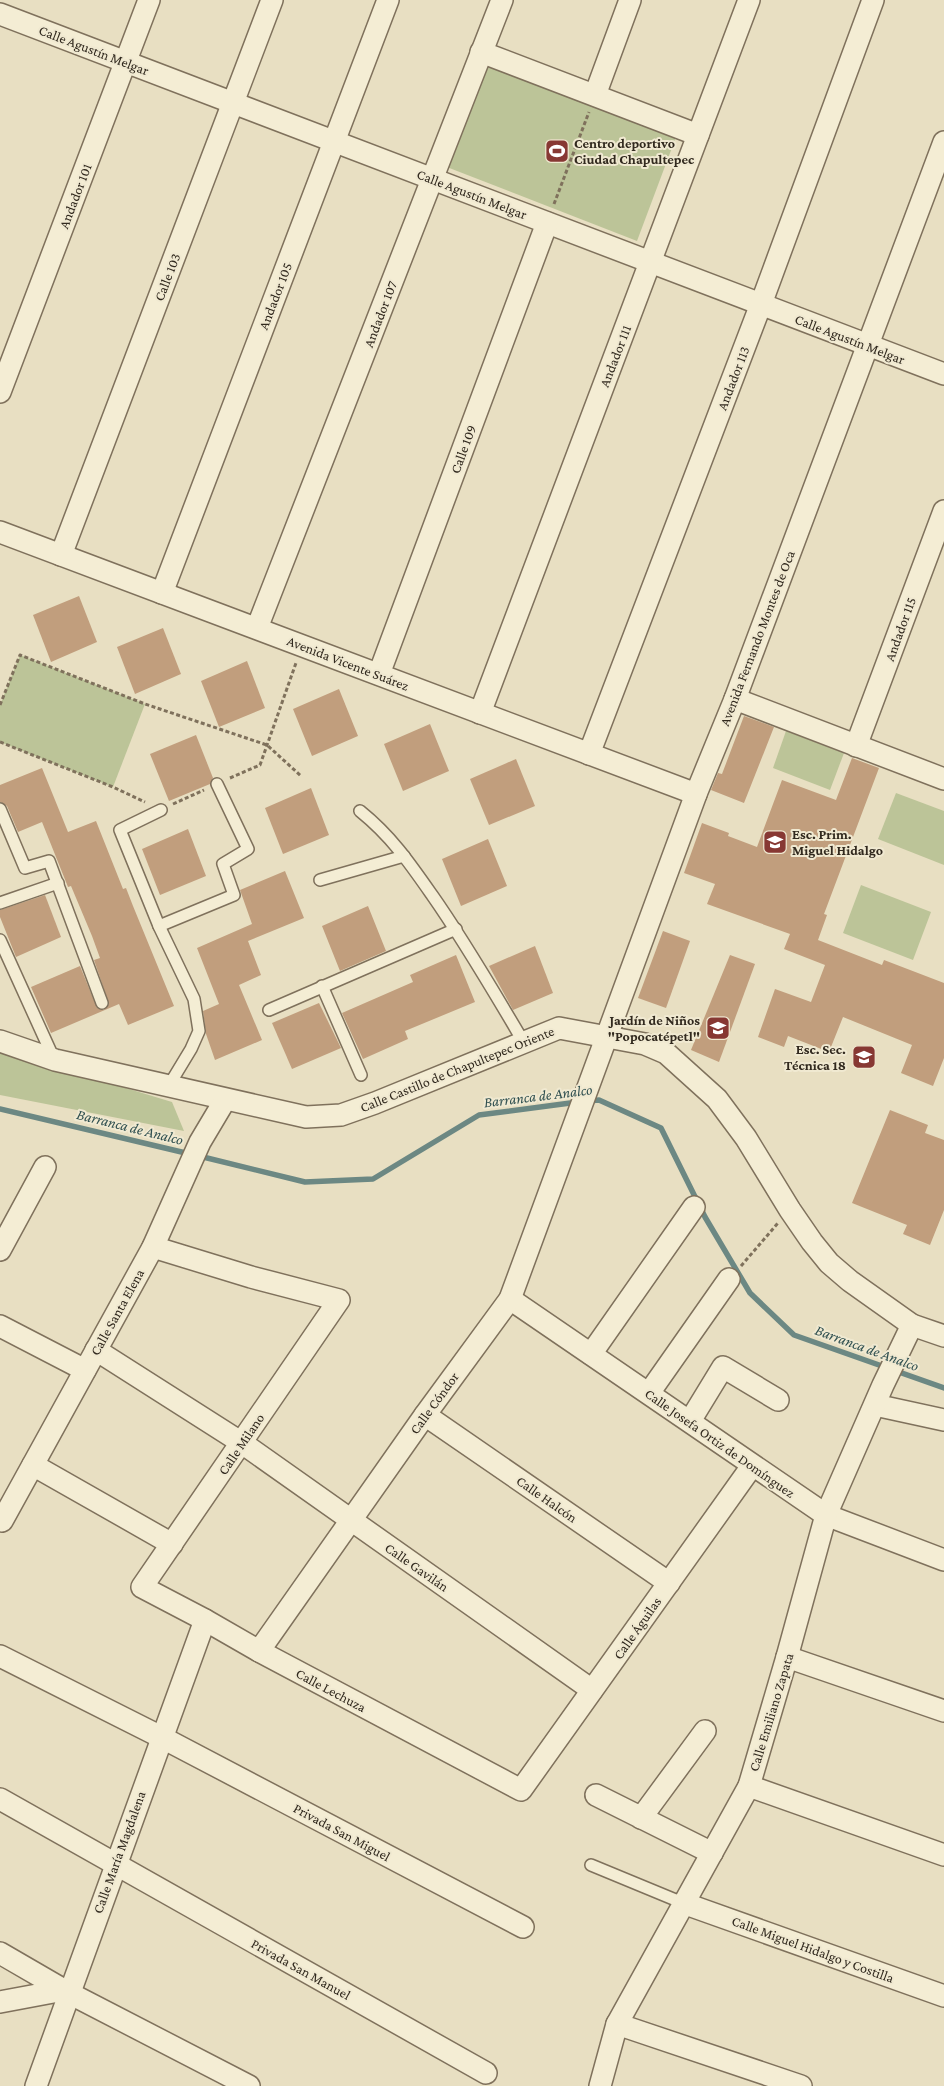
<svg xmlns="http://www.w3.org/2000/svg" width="944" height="2086" font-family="'Crimson Pro',serif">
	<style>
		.green { fill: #bcc498 }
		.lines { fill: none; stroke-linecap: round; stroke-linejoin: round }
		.stream { stroke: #6c8883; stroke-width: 5.5 }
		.building { fill: #c19e7d }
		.lane-casing { stroke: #7f715c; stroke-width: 14 }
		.street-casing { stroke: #7f715c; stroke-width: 24 }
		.path { stroke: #7f715c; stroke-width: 3; stroke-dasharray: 4 2.5; stroke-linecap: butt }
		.lane { stroke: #f4edd4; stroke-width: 11 }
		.street { stroke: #f4edd4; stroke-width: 21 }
		.labels { text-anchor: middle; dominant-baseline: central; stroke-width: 4; stroke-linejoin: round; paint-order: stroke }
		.street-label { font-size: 14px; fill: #31291e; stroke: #f0e9d1 }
		.poi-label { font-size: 14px; font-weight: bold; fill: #31291e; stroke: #f0e9d1; text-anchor: start }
		.water-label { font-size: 15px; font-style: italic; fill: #2f4f4f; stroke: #f0e9d1 }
	</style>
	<rect width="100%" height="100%" fill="#e8dfc2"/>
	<!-- green -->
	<g class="green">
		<path d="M478 61 676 137 637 241 439 164Z"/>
		<path d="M20 655 145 704 113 787 0 742V705Z"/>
		<path d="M786 731 844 753 830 790 773 768Z"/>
		<path d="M896 793 944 811V865L878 839Z"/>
		<path d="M861 885 931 912 913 960 843 933Z"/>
		<path d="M0 1050 172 1102 184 1131 0 1095Z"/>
	</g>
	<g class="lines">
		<!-- stream -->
		<g class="stream">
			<path d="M587 1101 599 1100 661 1128 705 1217 750 1293 794 1335 944 1388"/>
			<path d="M0 1109 190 1154"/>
			<path d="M199 1156 305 1182 373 1179 479 1115 578 1102"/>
		</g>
	</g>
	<!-- building -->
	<g class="building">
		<path d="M79 596 97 642 51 662 33 615Z"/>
		<path d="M163 628 181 674 135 694 117 647Z"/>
		<path d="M247 661 265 708 219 727 201 681Z"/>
		<path d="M339 689 358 736 312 756 293 709Z"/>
		<path d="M744 716 774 727 744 803 711 790 718 773 722 774Z"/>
		<path d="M430 724 449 771 403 791 384 744Z"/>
		<path d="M196 735 213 778 210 784 169 801 150 754Z"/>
		<path d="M852 758 879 768 824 914 827 915 818 940 882 965 884 960 944 983V1058L933 1086 901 1073 912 1045 843 1017 829 1052 788 1036 784 1047 758 1037 775 989 811 1002 825 965 784 949 790 934 707 904 715 884 684 873 702 823 729 833 728 836 757 847 782 780 836 800Z"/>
		<path d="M516 759 535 806 489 825 470 779Z"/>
		<path d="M42 768 68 832 96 821 123 889 126 888 133 906 174 1006 128 1025 119 1004 51 1033 31 987 80 966 97 1008 104 1010 109 1004 94 960 100 958 92 936 71 886 68 887 42 822 18 832 7 806 0 802V785Z"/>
		<path d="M311 788 329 835 283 854 265 808Z"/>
		<path d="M188 829 206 876 160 895 142 849Z"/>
		<path d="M488 839 507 886 461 906 442 859Z"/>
		<path d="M285 871 304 918 248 941 261 975 239 985 262 1040 215 1060 206 1034 203 1011 219 1004 197 948 252 924 240 890Z"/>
		<path d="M45 895 61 937 16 957 0 917V910Z"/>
		<path d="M368 906 386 951 340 971 322 926Z"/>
		<path d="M663 931 690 941 666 1008 638 998Z"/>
		<path d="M535 946 553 993 513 1010 489 966Z"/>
		<path d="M456 955 475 1002 405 1031 408 1039 363 1059 342 1013 413 982 410 975Z"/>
		<path d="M730 955 755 964 719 1062 691 1050Z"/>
		<path d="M319 1003 341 1048 292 1069 272 1023Z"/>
		<path d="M890 1110 928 1125 925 1133 944 1140V1210L930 1245 903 1234 907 1225 852 1203Z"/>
	</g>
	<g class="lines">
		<!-- lane casing -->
		<g class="lane-casing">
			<g id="lane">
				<path d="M0 809 25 868 49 861 102 1003"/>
				<path d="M161 810 120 830 159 926 194 999 199 1031 191 1049 168 1087"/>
				<path d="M360 811C391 836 409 862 432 895 465 942 494 992 523 1041"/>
				<path d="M320 880 404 856"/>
				<path d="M0 903 58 883"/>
				<path d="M159 926 234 895 223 864 248 849 217 784"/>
				<path d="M0 940 54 1059"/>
				<path d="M322 986 361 1075"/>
				<path d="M269 1010 456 929"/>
				<path d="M591 1865 683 1903"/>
			</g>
		</g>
		<!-- street casing -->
		<g class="street-casing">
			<g id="street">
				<path d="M0 14 944 374"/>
				<path d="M481 52 698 135"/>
				<path d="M595 95 630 0"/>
				<path d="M0 392 149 0"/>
				<path d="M0 532 696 794"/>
				<path d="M61 555 272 0"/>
				<path d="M162 593 388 0"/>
				<path d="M257 628 502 0"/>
				<path d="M379 674 547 223"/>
				<path d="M735 699 944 779"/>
				<path d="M480 713 749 0"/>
				<path d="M856 746 944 511"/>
				<path d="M589 754 761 304 873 0"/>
				<path d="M0 1041 55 1060 306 1117 341 1115 375 1103 559 1028 645 1044 666 1053 717 1099 746 1138 790 1210 812 1242 829 1263 850 1281 912 1325 944 1336"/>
				<path d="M153 1247 251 1277 339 1300 142 1587 205 1620 259 1651 521 1790 752 1466"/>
				<path d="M0 1250 45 1167"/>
				<path d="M510 1299 826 1515 944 1560"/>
				<path d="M0 1326 85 1370"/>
				<path d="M96 1350 242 1443 592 1690"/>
				<path d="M591 1354 694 1207"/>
				<path d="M649 1393 729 1279"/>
				<path d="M875 1405 944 1420"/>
				<path d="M425 1415 669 1583"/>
				<path d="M690 1421 723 1367 778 1400"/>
				<path d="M33 1465 172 1544"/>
				<path d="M2 1521 153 1247 200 1142 225 1100"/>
				<path d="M259 1651 425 1415 510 1299 696 794 735 699 944 142"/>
				<path d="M0 1656 161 1737 523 1927"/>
				<path d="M787 1657 944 1711"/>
				<path d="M749 1786 944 1855"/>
				<path d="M596 1795 712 1853"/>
				<path d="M0 1799 486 2073"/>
				<path d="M641 1818 705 1731"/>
				<path d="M683 1903 944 1996"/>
				<path d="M0 1953 69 1993 249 2086"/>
				<path d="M0 2002 64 1990"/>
				<path d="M617 2024 801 2086"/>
				<path d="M36 2086 205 1620"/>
				<path d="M600 2086 617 2024 749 1786 787 1657 826 1515 883 1385 912 1325"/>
			</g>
		</g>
		<!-- path -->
		<g class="path">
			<path d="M554 204 589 112"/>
			<path d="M0 705 20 655 145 704 267 745 301 776"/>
			<path d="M0 742 113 787 145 802"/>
			<path d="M230 778 260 765 296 663"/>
			<path d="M173 804 204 790"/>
			<path d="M741 1266 778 1223"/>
		</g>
		<!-- lane -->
		<use href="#lane" class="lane"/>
		<!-- street -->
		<use href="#street" class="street"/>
	</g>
	<!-- icons -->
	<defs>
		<g id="stadium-square" transform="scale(1.25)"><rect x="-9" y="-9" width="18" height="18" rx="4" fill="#873833" stroke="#f0e9d1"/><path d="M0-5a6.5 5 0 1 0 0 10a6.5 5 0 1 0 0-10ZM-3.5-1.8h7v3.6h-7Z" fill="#fff"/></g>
		<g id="school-square" transform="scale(1.25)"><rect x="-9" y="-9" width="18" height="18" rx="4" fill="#873833" stroke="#f0e9d1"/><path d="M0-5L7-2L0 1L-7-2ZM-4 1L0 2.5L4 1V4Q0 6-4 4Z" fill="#fff"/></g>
	</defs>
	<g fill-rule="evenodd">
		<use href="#stadium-square" x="557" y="151"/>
		<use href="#school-square" x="775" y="842"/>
		<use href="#school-square" x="718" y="1028"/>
		<use href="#school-square" x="864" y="1057"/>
	</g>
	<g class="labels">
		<!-- street labels -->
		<g class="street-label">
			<text transform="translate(94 50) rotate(21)">Calle Agustín Melgar</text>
			<text transform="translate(472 194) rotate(21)">Calle Agustín Melgar</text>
			<text transform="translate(75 196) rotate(-69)">Andador 101</text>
			<text transform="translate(167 277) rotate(-69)">Calle 103</text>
			<text transform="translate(275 296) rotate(-69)">Andador 105</text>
			<text transform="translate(380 314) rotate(-69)">Andador 107</text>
			<text transform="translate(850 339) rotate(21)">Calle Agustín Melgar</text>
			<text transform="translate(615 356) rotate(-69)">Andador 111</text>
			<text transform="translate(733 378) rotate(-69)">Andador 113</text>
			<text transform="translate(463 449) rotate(-70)">Calle 109</text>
			<text transform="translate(900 629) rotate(-70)">Andador 115</text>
			<text transform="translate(757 638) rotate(-69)">Avenida Fernando Montes de Oca</text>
			<text transform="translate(348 663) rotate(21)">Avenida Vicente Suárez</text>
			<text transform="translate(457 1069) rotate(-22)">Calle Castillo de Chapultepec Oriente</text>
			<text transform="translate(117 1312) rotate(-61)">Calle Santa Elena</text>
			<text transform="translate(434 1403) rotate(-54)">Calle Cóndor</text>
			<text transform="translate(720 1443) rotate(35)">Calle Josefa Ortiz de Domínguez</text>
			<text transform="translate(241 1444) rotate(-56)">Calle Milano</text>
			<text transform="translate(547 1499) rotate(35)">Calle Halcón</text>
			<text transform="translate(417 1567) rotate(35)">Calle Gavilán</text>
			<text transform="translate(637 1628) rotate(-55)">Calle Águilas</text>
			<text transform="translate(331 1690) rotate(28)">Calle Lechuza</text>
			<text transform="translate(771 1712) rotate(-73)">Calle Emiliano Zapata</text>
			<text transform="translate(342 1832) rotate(28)">Privada San Miguel</text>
			<text transform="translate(119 1852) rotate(-70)">Calle María Magdalena</text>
			<text transform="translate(813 1949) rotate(20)">Calle Miguel Hidalgo y Costilla</text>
			<text transform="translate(301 1969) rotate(29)">Privada San Manuel</text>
		</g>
		<!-- poi labels -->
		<g class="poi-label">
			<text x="574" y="143">Centro deportivo<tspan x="574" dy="16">Ciudad Chapultepec</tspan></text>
			<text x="792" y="834">Esc. Prim.<tspan x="792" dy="16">Miguel Hidalgo</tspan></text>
			<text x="700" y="1020" text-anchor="end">Jardín de Niños<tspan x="700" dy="16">"Popocatépetl"</tspan></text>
			<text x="846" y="1049" text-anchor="end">Esc. Sec.<tspan x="846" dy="16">Técnica 18</tspan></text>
		</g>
		<!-- water labels -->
		<g class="water-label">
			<text transform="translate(538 1096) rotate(-7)">Barranca de Analco</text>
			<text transform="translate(130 1127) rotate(14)">Barranca de Analco</text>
			<text transform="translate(867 1348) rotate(20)">Barranca de Analco</text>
		</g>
	</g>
</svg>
